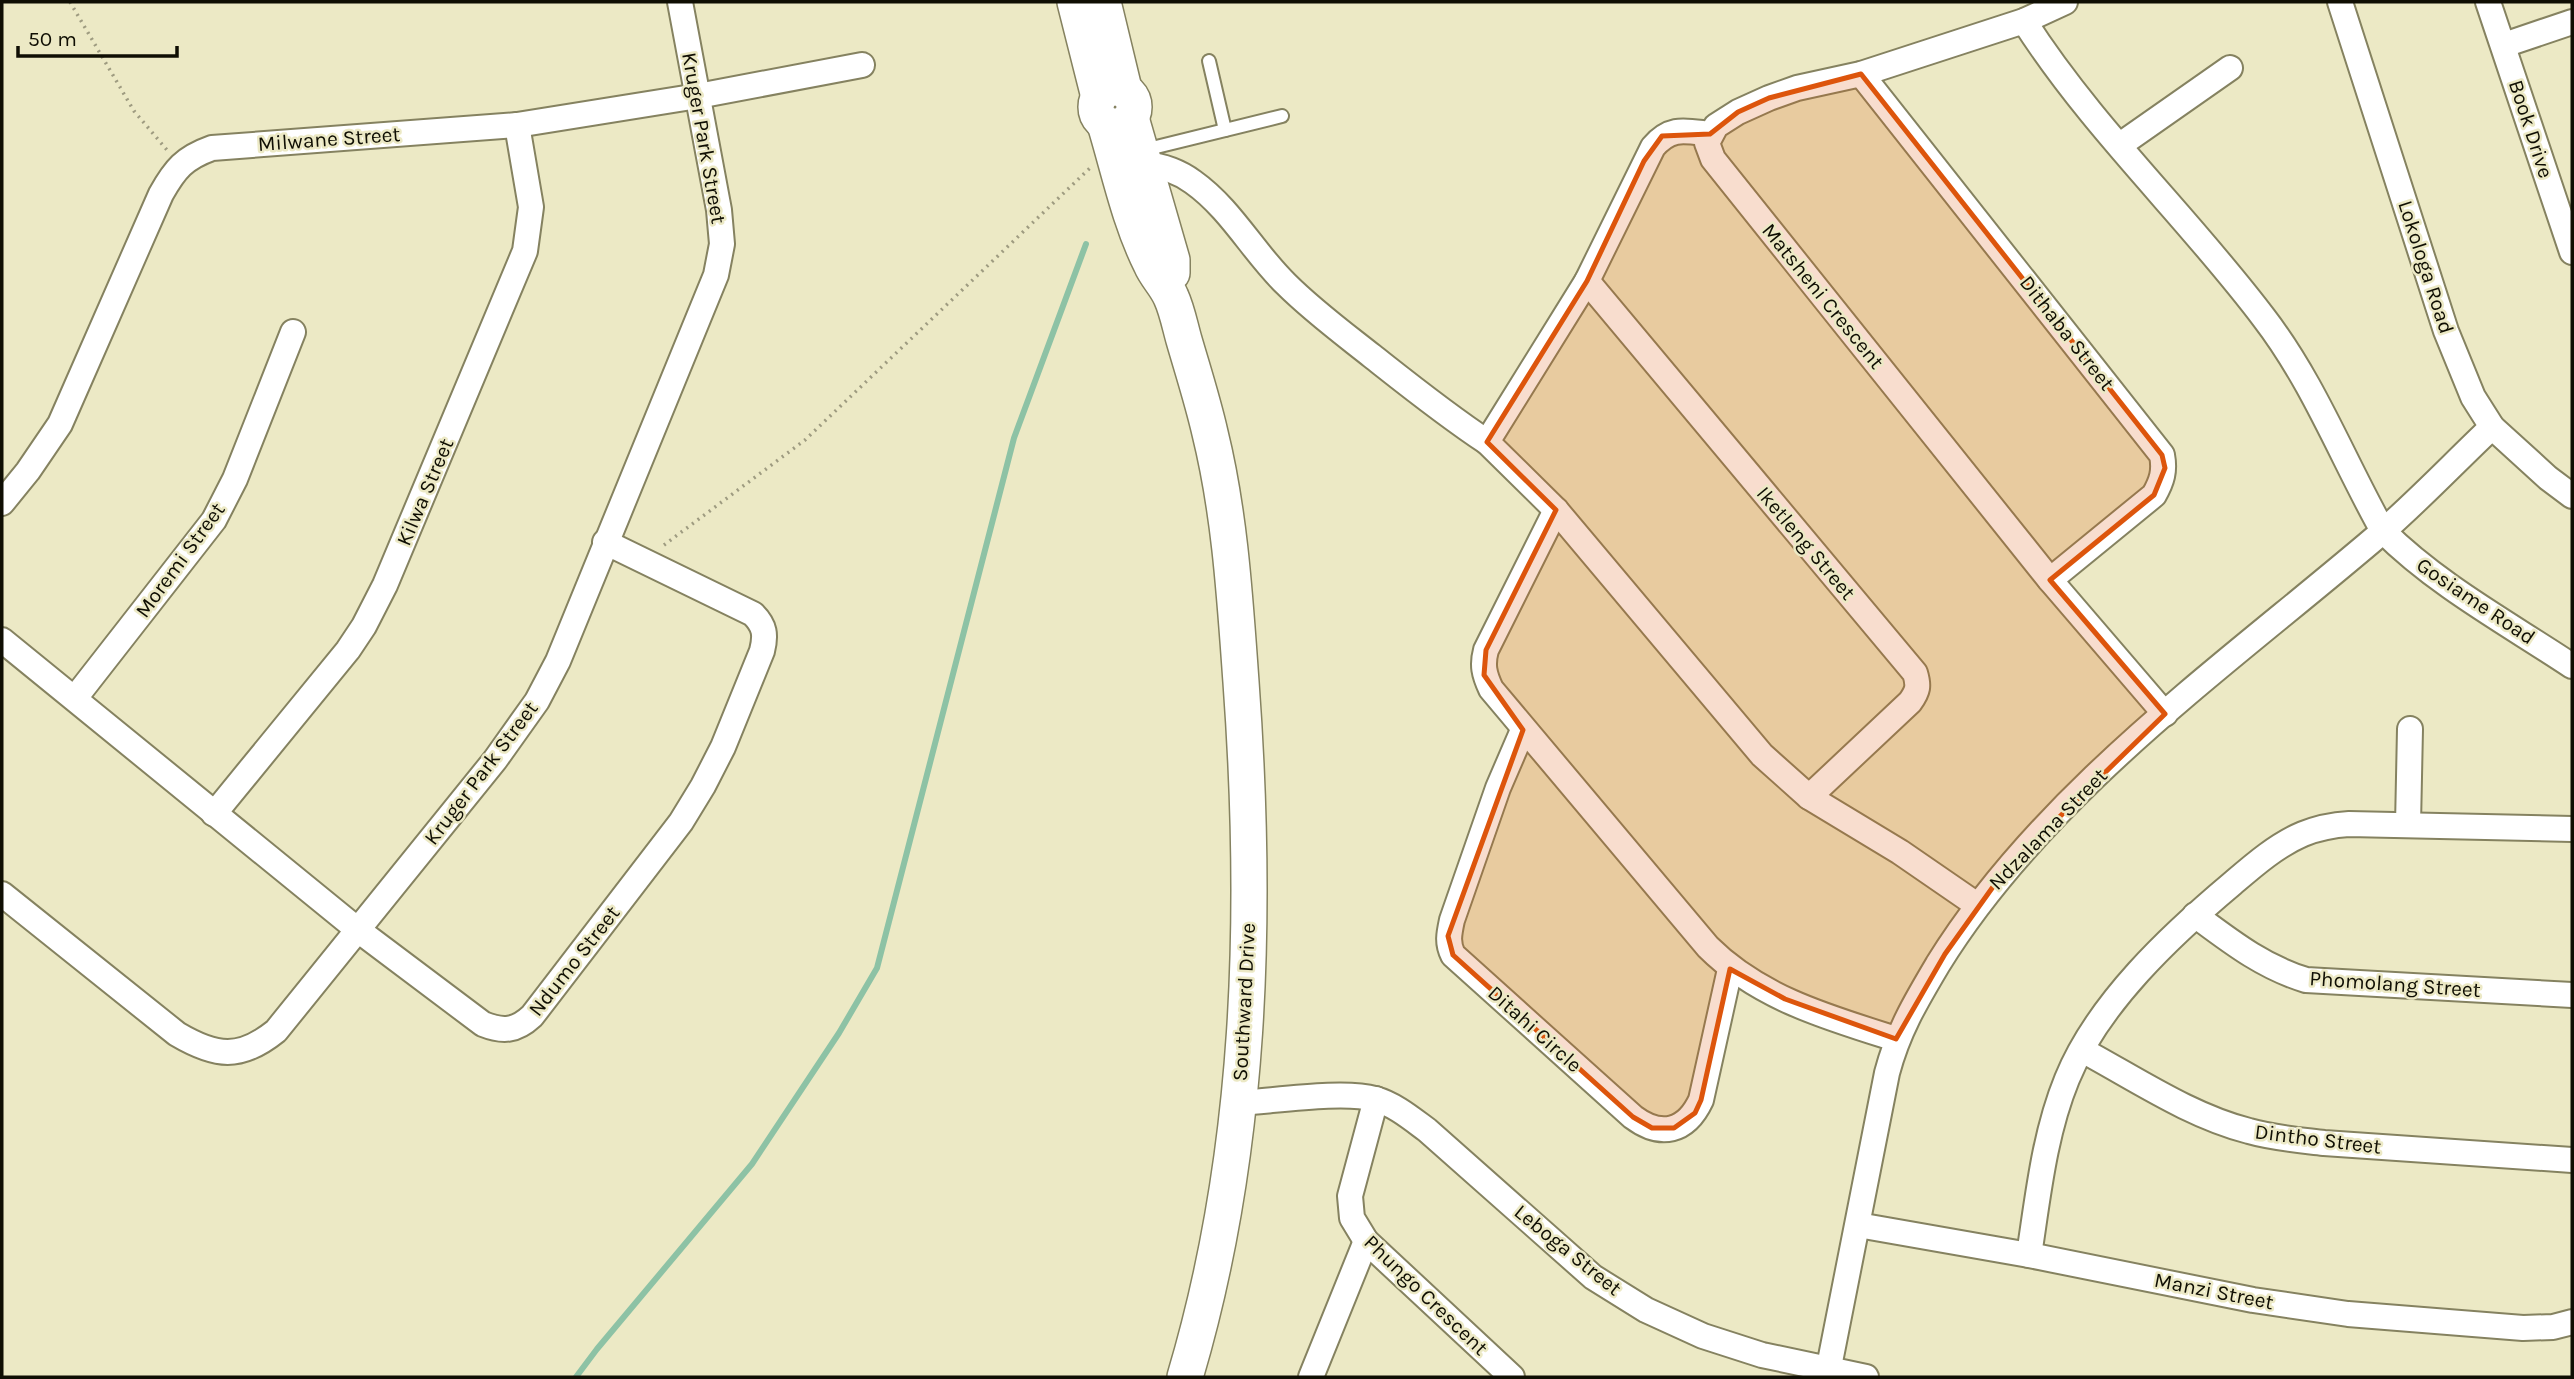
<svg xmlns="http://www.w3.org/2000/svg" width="2574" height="1379" font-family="Karla,sans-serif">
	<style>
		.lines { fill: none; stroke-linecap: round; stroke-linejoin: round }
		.stream { stroke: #8dc2a5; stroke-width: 6 }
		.service-casing { stroke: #858260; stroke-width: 16 }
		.minor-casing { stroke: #858260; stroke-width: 28 }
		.secondary-casing { stroke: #858260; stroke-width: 38 }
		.path { stroke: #9e9b80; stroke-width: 3.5; stroke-dasharray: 2 5; stroke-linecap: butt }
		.service { stroke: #fff; stroke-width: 12 }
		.minor { stroke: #fff; stroke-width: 24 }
		.secondary { stroke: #fff; stroke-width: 35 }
		.marked { fill: #dd550c; fill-opacity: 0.2; stroke: #dd550c; stroke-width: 5; stroke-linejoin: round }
		.labels { text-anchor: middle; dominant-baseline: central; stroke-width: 5; stroke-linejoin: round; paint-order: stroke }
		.street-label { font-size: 21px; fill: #0f0e03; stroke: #ece9c5 }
	</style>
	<rect width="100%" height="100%" fill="#ece9c5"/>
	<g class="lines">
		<!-- stream -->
		<path class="stream" d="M576 1377 597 1349 752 1164 839 1033 877 968 1014 438 1086 244"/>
		<!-- service casing -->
		<g class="service-casing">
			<g id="service">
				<path d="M1209 61 1225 130"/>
				<path d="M1144 150 1282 116"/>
			</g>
		</g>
		<!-- minor casing -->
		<g class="minor-casing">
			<g id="minor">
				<path d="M2065 2 2024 21 1861 74 1797 88 1769 98 1738 112 1716 126 1707 143 1713 159 2050 580 2165 714"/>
				<path d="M2340 2 2446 331 2473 397 2492 427 2548 478 2572 496"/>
				<path d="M2488 2 2572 252"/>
				<path d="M2024 21C2093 129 2188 217 2264 318 2314 383 2343 460 2383 531 2437 585 2509 624 2572 666"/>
				<path d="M2504 45 2572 22"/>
				<path d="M1861 74 2162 455C2165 471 2162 481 2154 495L2050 580"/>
				<path d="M1710 134C1685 131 1671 126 1653 147L1587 281 1487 442 1556 510 1762 755 1809 797 1900 852 1977 905"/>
				<path d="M2120 145 2230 68"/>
				<path d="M1145 164C1164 166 1178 171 1193 182 1231 209 1253 252 1286 284 1313 311 1343 333 1372 356 1410 386 1446 415 1487 442"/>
				<path d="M1587 281 1915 673C1919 686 1918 691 1910 702L1809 797"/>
				<path d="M2 503 28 471 60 424 161 194C175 169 184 158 212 148L517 125 698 96 862 65"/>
				<path d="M1556 510 1486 650C1482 665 1484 674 1491 689L1708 947C1759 998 1829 1018 1896 1039"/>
				<path d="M2 640 358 930 483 1024C503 1032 516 1031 532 1016L681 822 703 786 723 747 762 651C766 635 765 626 753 614L605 542"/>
				<path d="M75 698 214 520 235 479 293 332"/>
				<path d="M1523 730 1498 788 1452 920C1449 934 1447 943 1453 955L1633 1117C1661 1138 1686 1132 1701 1100L1730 969"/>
				<path d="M214 814 348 650 364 626 385 585 525 251 531 207 517 125"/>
				<path d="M2408 825 2410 729"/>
				<path d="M2 894 177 1034C216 1057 240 1060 276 1031L495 760 537 701 558 661 716 275 722 244 719 210 680 2"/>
				<path d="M2195 915C2230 941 2263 967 2306 980L2572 995"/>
				<path d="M2082 1050C2136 1079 2190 1116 2249 1131 2273 1138 2299 1140 2324 1143L2572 1160"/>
				<path d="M1376 1099 1350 1196 1352 1218 1366 1241 1512 1377"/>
				<path d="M1238 1103C1274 1101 1343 1090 1375 1099 1394 1104 1412 1119 1427 1130L1593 1277 1646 1310 1703 1336 1762 1355 1866 1377"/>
				<path d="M1858 1225 2029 1255 2253 1300 2348 1314 2523 1328 2553 1327 2572 1322"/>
				<path d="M2029 1255C2038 1197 2044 1135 2067 1079 2098 1003 2171 935 2233 883 2254 865 2277 845 2303 834 2318 828 2332 825 2349 824L2572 829"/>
				<path d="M1311 1377 1366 1241"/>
				<path d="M1827 1377 1887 1073C1898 1031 1916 1001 1938 964 2045 791 2228 664 2381 533 2419 500 2455 462 2492 427"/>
			</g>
		</g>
		<!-- secondary casing -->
		<g class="secondary-casing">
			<g id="secondary">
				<path d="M1075 2 1099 97"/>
				<path d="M1103 2 1124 89"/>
				<circle cx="1115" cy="107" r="19"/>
				<path d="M1131 118 1172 260V273"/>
				<path d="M1105 124C1119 170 1129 220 1151 264 1156 276 1166 285 1171 297 1177 310 1180 326 1184 340 1193 371 1203 402 1210 433 1230 514 1235 599 1241 682 1258 915 1252 1152 1185 1377"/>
			</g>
		</g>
		<!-- path -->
		<g class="path">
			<path d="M70 2 134 111 167 150"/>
			<path d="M664 545 805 440 1090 168"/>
		</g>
		<!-- service -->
		<use href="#service" class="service"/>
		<!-- minor -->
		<use href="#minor" class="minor"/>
		<!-- secondary -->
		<use href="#secondary" class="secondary"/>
	</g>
	<!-- marked area -->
	<path class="marked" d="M1861 74 2162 455 2165 468 2154 495 2050 580 2165 714 2005 870 1945 954 1896 1039 1785 999 1730 969 1701 1100 1695 1113 1674 1128H1652L1633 1117 1453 955 1448 936 1523 730 1484 675 1486 650 1556 510 1487 442 1587 281 1644 161 1662 136 1710 134 1738 112 1769 98Z"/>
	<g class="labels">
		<!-- street labels -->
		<g class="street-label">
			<text transform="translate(2531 129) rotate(72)">Book Drive</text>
			<text transform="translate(704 138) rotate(80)">Kruger Park Street</text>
			<text transform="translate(329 139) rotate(-4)">Milwane Street</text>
			<text transform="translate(2426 267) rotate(72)">Lokologa Road</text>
			<text transform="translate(1823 296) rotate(51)">Matsheni Crescent</text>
			<text transform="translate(2067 333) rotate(52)">Dithaba Street</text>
			<text transform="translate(425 492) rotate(-67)">Kilwa Street</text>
			<text transform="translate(1806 543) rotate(50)">Iketleng Street</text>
			<text transform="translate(180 560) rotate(-54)">Moremi Street</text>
			<text transform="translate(2476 601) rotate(34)">Gosiame Road</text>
			<text transform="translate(481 773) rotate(-53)">Kruger Park Street</text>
			<text transform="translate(2048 829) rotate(-46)">Ndzalama Street</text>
			<text transform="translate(574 961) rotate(-52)">Ndumo Street</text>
			<text transform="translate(2395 984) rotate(4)">Phomolang Street</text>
			<text transform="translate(1244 1002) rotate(-87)">Southward Drive</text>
			<text transform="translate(1535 1029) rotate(42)">Ditahi Circle</text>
			<text transform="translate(2318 1139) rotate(7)">Dintho Street</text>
			<text transform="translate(1568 1250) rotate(39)">Leboga Street</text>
			<text transform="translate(2214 1291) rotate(11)">Manzi Street</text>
			<text transform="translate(1426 1295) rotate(44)">Phungo Crescent</text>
		</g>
	</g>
	<!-- border -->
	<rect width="2574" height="1379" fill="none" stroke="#0f0e03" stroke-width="7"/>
	<!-- scale -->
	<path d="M18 46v10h159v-10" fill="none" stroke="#0f0e03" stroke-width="3.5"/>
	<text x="28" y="46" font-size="21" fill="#0f0e03" stroke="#ece9c5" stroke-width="5" paint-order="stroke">50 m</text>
</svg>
